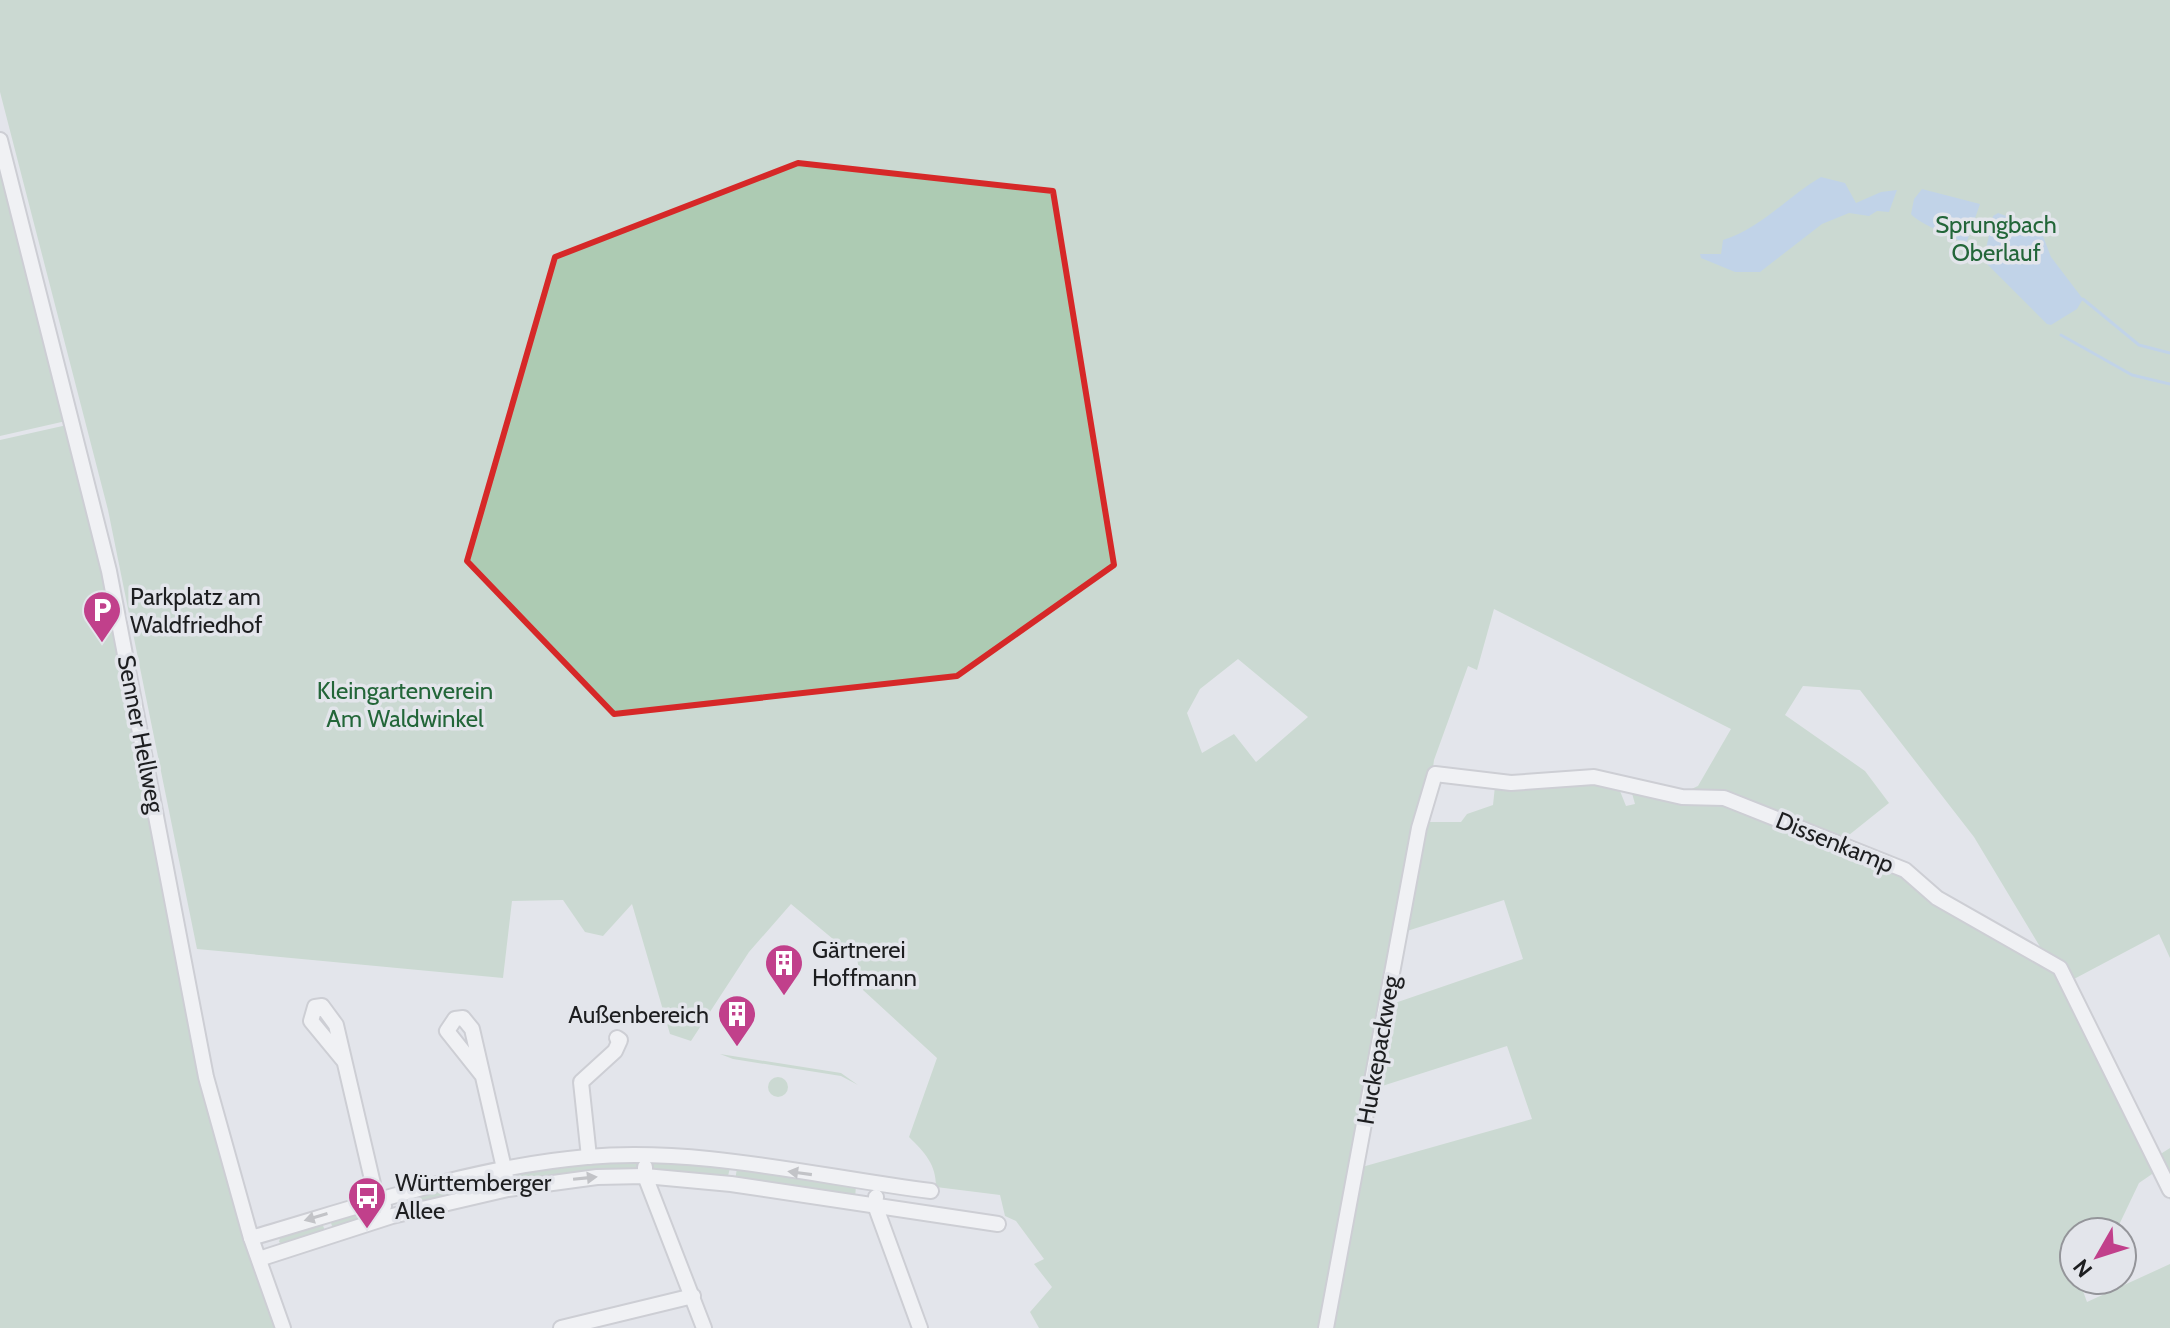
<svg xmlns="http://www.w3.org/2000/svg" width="2170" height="1328" font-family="Cabin,sans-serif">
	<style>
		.green { fill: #adcbb3; fill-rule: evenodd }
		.water { fill: #97bde4 }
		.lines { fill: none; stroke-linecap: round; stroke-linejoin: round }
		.stream { stroke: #97bde4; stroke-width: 3 }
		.minor-casing { stroke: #b1b2b9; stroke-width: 18 }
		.minor { stroke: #fff; stroke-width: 14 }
		.oneway { fill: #999a9b }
		.marked { fill: none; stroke: #d62828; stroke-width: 6; stroke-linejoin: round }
		.labels { text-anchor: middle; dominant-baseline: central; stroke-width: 7; stroke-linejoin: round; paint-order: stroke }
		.park-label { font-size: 24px; fill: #236639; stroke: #e3e5eb }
		.poi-label { font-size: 24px; fill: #1d1e20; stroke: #e3e5eb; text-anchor: start }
		.street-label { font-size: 24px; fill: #1d1e20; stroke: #e3e5eb }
	</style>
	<rect width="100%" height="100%" fill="#e3e5eb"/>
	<!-- green -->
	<g class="green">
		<path d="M0 0H2170V958L2159 934 2074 979 2159 1155 2170 1148V1200L2155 1172 2139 1183 2118 1227 2110 1232H2074V1252L2071 1255 2074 1280H2079L2087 1302 2170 1264V1328H1039L1030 1312 1052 1287 1034 1264 1044 1259 1016 1221 1005 1216 1000 1195 936 1187C936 1164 925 1153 909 1137L937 1058 863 990 857 959 791 904 749 952 691 1041 670 1034 632 904 603 936 585 932 563 900 512 901 503 978 197 949 108 510 0 92ZM1494 609 1731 729 1698 786 1683 793 1628 779 1635 804 1626 806 1618 786 1592 780 1495 786 1493 805 1467 814 1461 822H1426L1434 760 1468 666 1477 670ZM1238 659 1308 717 1256 762 1234 734 1202 753 1187 713 1200 689ZM1803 686 1860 690 1974 837 2045 955 1844 839 1889 803 1865 771 1785 715ZM1504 900 1523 959 1392 1004 1404 932ZM1507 1046 1532 1119 1362 1167 1376 1088Z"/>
		<path d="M0 165 66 421 0 436Z"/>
		<path d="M67 425 101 568 178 967 277 1328H0V440Z"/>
		<path d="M720 1054 841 1073 858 1085 841 1076 733 1059Z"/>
		<circle cx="778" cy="1087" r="10"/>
		<path d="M637 1159 638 1171 515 1184 512 1172 551 1165Z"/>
		<path d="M651 1161 730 1168 727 1180 651 1172Z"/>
		<path d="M737 1168 856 1186 855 1198 735 1181Z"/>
		<path d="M498 1175 501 1187 399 1212 396 1200Z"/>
		<path d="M376 1205 379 1217 333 1229 329 1217Z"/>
		<path d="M321 1220 325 1231 282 1244 279 1242 281 1234Z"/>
	</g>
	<!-- water -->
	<g class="water">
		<path d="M1821 177 1845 183 1856 203 1881 192 1897 190 1889 212 1877 211 1869 216 1849 213 1822 224 1760 272H1735L1701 258 1700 254H1721L1723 240C1760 229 1787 197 1821 177Z"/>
		<path d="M1922 189 1980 204 1966 244C1952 236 1919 224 1911 214L1914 199Z"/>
		<path d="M1998 213 2020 221 2031 219 2043 236 2051 257 2083 299 2077 309 2051 325 2047 324 1972 249 1975 246 1986 249 1993 216Z"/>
	</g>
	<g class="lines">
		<!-- stream -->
		<g class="stream">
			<path d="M2083 299 2139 345 2170 353"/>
			<path d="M2061 335 2132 375 2170 384"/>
		</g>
		<!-- minor casing -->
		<g class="minor-casing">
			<g id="minor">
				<path d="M0 140 109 571 206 1077 251 1238 283 1328"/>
				<path d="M344 1061 311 1021 315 1007 322 1006 336 1025 374 1188 384 1206"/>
				<path d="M482 1075 447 1031 455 1019 463 1018 472 1029 506 1177"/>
				<path d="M589 1157 581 1082 615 1051 620 1040 617 1038"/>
				<path d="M645 1167V1176L704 1328"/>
				<path d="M876 1197 875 1205 920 1328"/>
				<path d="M251 1238C361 1206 472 1167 587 1157 701 1147 818 1177 931 1191"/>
				<path d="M259 1259 392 1216 508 1189 597 1177 645 1176 731 1184 998 1224"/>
				<path d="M561 1328 693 1296"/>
				<path d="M1326 1328 1419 828 1435 774 1511 783 1594 777 1682 797 1724 798 1905 870 1937 898 2060 968 2170 1190"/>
			</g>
		</g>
		<!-- minor -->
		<use href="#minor" class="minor"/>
	</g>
	<!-- one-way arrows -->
	<defs><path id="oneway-solid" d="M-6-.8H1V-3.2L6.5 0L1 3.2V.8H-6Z" transform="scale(2)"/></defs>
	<g class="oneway">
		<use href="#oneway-solid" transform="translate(800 1173) rotate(-172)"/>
		<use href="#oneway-solid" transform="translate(585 1178) rotate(-6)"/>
		<use href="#oneway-solid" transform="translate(316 1217) rotate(163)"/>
	</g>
	<!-- marked area -->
	<path d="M0 0H2170V1328H0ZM798 163 1053 191 1114 565 957 676 614 714 467 561 555 257Z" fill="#e3e5eb" fill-opacity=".55" fill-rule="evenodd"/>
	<path class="marked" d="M798 163 1053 191 1114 565 957 676 614 714 467 561 555 257Z"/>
	<!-- icons -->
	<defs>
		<g id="parking-pin" transform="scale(2)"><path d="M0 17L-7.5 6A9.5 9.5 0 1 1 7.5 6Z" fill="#c1408b" stroke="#e3e5eb"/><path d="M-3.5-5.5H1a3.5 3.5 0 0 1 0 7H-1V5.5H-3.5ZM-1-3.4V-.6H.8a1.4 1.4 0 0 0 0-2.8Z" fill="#fff"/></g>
		<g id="building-pin" transform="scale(2)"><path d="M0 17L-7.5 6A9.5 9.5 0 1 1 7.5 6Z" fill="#c1408b" stroke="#e3e5eb"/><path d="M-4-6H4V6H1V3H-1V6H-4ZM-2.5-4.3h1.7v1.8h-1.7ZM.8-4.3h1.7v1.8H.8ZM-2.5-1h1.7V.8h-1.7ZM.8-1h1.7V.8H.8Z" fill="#fff"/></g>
		<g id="bus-pin" transform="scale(2)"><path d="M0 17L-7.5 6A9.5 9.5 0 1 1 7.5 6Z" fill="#c1408b" stroke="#e3e5eb"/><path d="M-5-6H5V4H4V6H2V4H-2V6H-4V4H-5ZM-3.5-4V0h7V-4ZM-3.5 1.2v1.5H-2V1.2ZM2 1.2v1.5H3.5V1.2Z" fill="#fff"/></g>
	</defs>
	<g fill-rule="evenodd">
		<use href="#parking-pin" x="102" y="610"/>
		<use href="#building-pin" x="784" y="963"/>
		<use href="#building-pin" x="737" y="1014"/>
		<use href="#bus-pin" x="367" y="1196"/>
	</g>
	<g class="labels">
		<!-- park labels -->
		<g class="park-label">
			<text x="1996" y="224">Sprungbach<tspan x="1996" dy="28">Oberlauf</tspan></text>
			<text x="405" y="690">Kleingartenverein<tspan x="405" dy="28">Am Waldwinkel</tspan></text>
		</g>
		<!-- poi labels -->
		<g class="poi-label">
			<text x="130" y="596">Parkplatz am<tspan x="130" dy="28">Waldfriedhof</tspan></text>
			<text x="812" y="949">Gärtnerei<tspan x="812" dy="28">Hoffmann</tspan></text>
			<text x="709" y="1014" text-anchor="end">Außenbereich</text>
			<text x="395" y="1182">Württemberger<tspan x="395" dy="28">Allee</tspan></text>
		</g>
		<!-- street labels -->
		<g class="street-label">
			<text transform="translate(141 734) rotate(79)">Senner Hellweg</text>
			<text transform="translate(1835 842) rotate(22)">Dissenkamp</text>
			<text transform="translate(1378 1050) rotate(-80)">Huckepackweg</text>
		</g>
	</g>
	<!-- north arrow -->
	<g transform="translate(2098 1256) rotate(231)"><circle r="38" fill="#e3e5eb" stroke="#94959a" stroke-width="2"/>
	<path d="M0-6L14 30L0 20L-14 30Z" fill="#c1408b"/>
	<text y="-12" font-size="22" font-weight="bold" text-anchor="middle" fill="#1d1e20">N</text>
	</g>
</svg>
